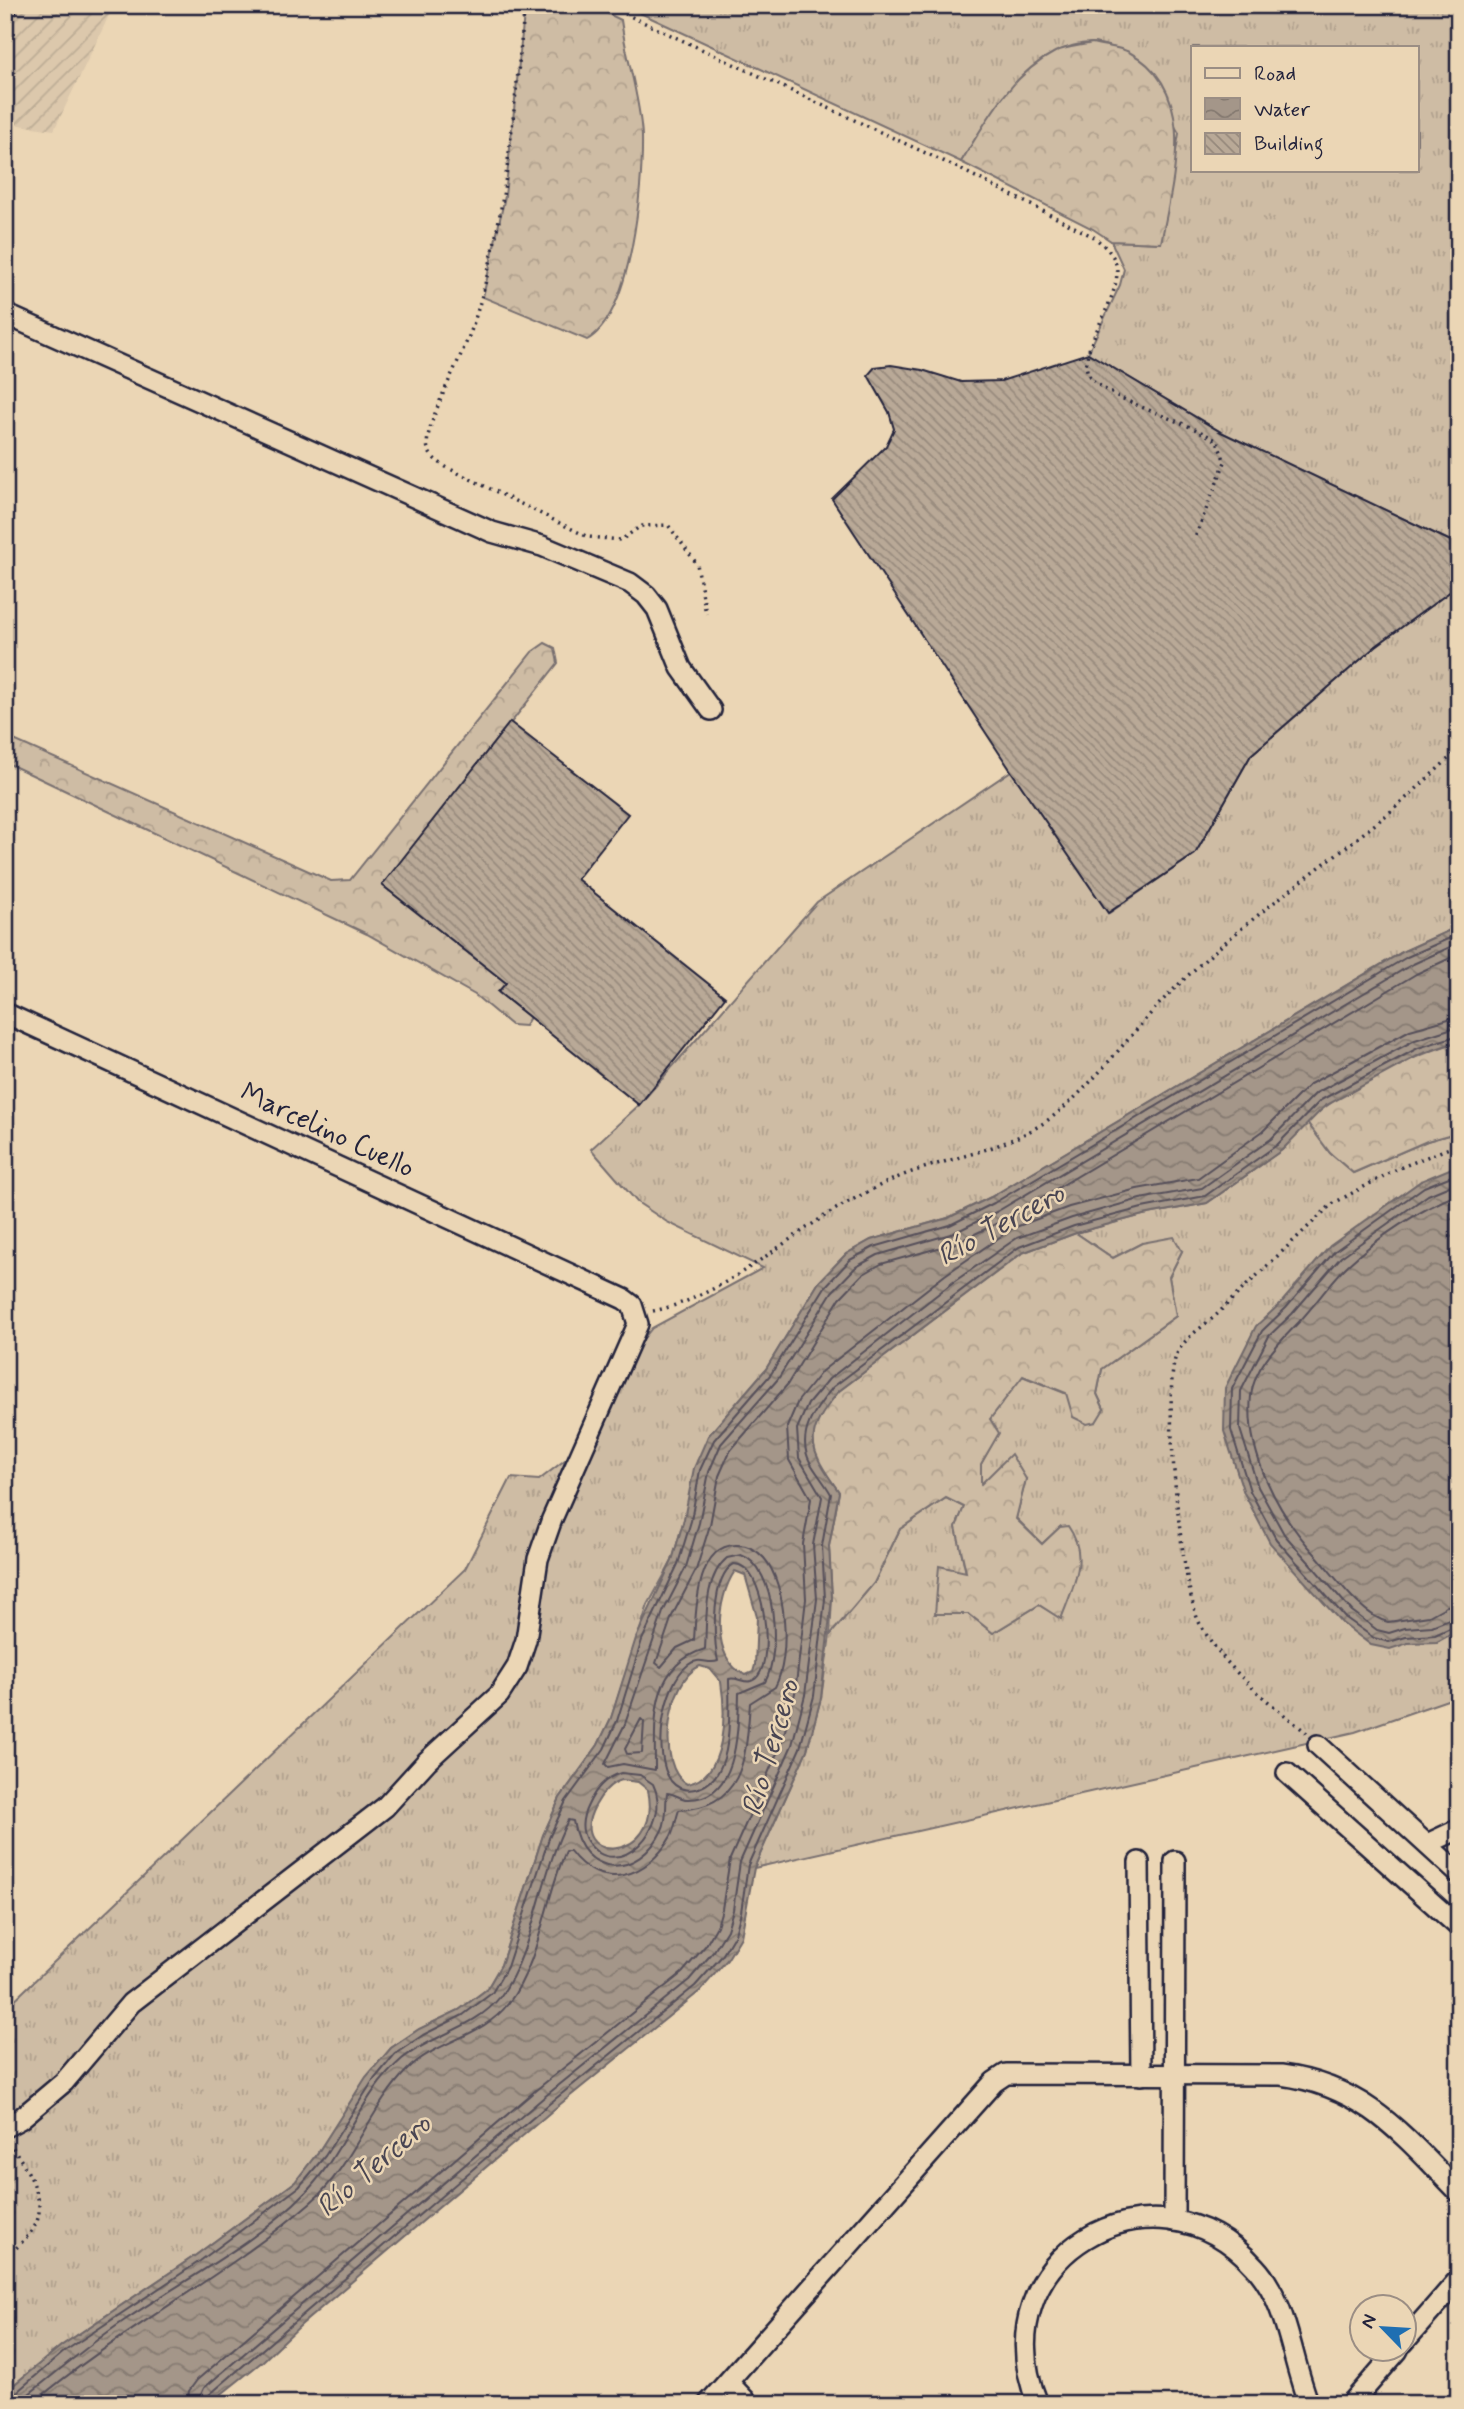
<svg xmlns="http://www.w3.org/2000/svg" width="1464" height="2409" font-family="Mynerve,sans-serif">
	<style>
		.industrial { fill: url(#industrial-furrows) }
		.grass { fill: url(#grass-tufts); stroke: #786f70; stroke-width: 2; fill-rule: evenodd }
		.forest { fill: url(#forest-crowns); stroke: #786f70; stroke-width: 2 }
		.water { fill: url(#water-waves); stroke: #70686a; stroke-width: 2; fill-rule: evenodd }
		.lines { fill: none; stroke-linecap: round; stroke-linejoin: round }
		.shore { stroke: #56505a; stroke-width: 2 }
		.building { fill: url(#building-back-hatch); stroke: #22223b; stroke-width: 2 }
		.minor-casing { stroke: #22223b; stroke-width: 24 }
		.path { stroke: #22223b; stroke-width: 3.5; stroke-dasharray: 2 5; stroke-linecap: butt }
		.minor { stroke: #ebd6b5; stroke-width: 19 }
		.labels { text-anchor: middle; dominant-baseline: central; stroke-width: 5; stroke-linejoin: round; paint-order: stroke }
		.street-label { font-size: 28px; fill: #22223b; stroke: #ebd6b5 }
		.water-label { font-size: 30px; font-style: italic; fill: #494552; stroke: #ebd6b5 }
	</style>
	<defs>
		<pattern id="industrial-furrows" width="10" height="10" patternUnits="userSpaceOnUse" patternTransform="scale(1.75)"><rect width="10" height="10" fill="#dcc8ac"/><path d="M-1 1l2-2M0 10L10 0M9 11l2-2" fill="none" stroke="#bcac95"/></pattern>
		<pattern id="grass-tufts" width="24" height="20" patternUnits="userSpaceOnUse" patternTransform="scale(1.75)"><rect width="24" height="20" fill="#cebca4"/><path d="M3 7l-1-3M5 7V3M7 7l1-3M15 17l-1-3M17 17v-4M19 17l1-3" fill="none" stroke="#b1a18e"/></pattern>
		<pattern id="forest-crowns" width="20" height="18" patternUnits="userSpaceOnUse" patternTransform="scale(1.75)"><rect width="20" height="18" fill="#cebca4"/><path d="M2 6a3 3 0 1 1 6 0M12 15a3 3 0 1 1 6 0" fill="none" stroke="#b1a18e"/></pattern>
		<pattern id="water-waves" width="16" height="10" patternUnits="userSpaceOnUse" patternTransform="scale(1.75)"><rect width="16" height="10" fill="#a49689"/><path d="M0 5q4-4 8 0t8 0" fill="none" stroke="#857a71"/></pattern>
		<pattern id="building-back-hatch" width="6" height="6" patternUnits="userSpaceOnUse" patternTransform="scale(1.75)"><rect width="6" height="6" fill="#b9a997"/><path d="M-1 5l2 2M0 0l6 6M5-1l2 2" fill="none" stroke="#96897c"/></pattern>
	</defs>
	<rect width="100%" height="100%" fill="#ebd6b5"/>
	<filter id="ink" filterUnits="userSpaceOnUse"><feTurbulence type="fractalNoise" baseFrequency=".0143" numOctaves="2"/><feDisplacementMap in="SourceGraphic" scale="14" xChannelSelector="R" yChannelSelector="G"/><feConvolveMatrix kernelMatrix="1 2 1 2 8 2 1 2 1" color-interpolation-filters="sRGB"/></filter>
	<g filter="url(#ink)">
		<!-- industrial -->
		<path class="industrial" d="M5 5H114L54 130 5 123Z"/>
		<!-- grass -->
		<g class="grass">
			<path d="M623 5H1459V545L1221 432 1088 353 1120 285 1124 269 1111 241 1161 243 1179 133 1128 52C1117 49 1103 43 1091 43 1032 44 989 118 961 162ZM1193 47H1417V170H1193Z"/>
			<path d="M1459 585V926L1404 951 991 1197 948 1218 871 1240 846 1254 819 1282 766 1369 708 1436 672 1561 648 1605 611 1718 598 1745 560 1798 543 1835 501 1965 487 1989 459 2010 419 2029 391 2048 366 2078 319 2151 295 2182 196 2255 61 2346 5 2392V2009L465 1569 511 1478 539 1480 596 1436 637 1347 652 1328 763 1268 667 1222 637 1202 591 1149 639 1105 817 902 1011 771 1109 913 1195 854 1251 755 1376 646Z"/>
			<path d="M1307 1122 1330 1153 1353 1173 1427 1141 1459 1132V1696L1355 1732 754 1868 807 1750 821 1698 830 1635 874 1583 900 1529 946 1498 964 1507 956 1527 966 1573 935 1614H969L993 1633 1039 1605 1061 1618 1060 1527 1042 1544 1016 1518 1026 1479 981 1485V1464L998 1433 990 1419 1022 1376 1104 1409 1097 1394 1102 1369 1176 1316 1169 1277 1182 1251 1142 1243 1113 1258 1076 1233 1143 1215 1207 1203 1282 1150Z"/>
		</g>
		<!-- forest -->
		<g class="forest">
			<path d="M525 5H590L621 20C626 58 640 97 642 136 643 185 632 315 587 340L483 297 505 196Z"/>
			<path d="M1092 43C1103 46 1119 47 1129 52 1200 90 1173 181 1161 243L1111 241 1093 229 961 162C986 121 1010 75 1055 52 1066 46 1081 46 1092 43Z"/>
			<path d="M545 643 555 648 558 663 383 885 507 981 499 993 530 1017 525 1026 511 1025 475 995 367 934 5 762V736L331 881 350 880 532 652Z"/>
			<path d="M1459 1041V1132L1427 1141 1353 1173 1330 1153 1307 1122C1348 1084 1406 1059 1459 1041Z"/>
			<path d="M1076 1233 1113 1258 1142 1243 1174 1237 1182 1251 1169 1277 1176 1316 1102 1369 1097 1394 1104 1409 1096 1422 1087 1424 1073 1417 1066 1393 1023 1376 990 1419 999 1433 981 1464V1484L1011 1454 1026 1479 1016 1519 1042 1544 1060 1527 1068 1526C1090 1557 1073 1587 1061 1619L1039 1605 993 1633 969 1614H935L939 1566 966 1572 956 1527 964 1507 946 1498 900 1529 874 1583 830 1635 832 1598 829 1546 839 1492 815 1457 813 1432 821 1413 839 1391 1022 1253Z"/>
		</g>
		<!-- water -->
		<g class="water">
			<path d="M1459 926V1041L1421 1054 1325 1106 1282 1150 1207 1203 1143 1215 1076 1233 1022 1253 839 1391C803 1436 807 1446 839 1492L829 1546 832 1598 821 1698 807 1750 754 1868 741 1937 727 1960 700 1991 553 2110 301 2325 263 2361 209 2404H5V2392L61 2346 196 2255 295 2182 319 2151 366 2077 391 2048 419 2029 459 2010 487 1989 501 1965 543 1835 560 1798 598 1745 611 1718 636 1638 672 1561 684 1519 694 1468 708 1436 766 1369 819 1282 846 1254 871 1240 948 1218 991 1197 1404 951ZM735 1571 745 1575 757 1617 755 1665 753 1672 746 1675C710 1661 716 1598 735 1571ZM700 1666 710 1669 721 1682C726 1713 727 1777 687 1784 655 1767 668 1679 700 1666ZM622 1780 638 1782 648 1790C664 1865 563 1865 595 1806 602 1794 608 1784 622 1780Z"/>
			<path d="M1459 1165V1630L1437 1642 1408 1643 1390 1649 1371 1645 1342 1623 1270 1543 1244 1493 1224 1431 1225 1388 1256 1326 1281 1303 1330 1246 1421 1181Z"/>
		</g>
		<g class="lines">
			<!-- shore -->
			<g class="shore">
				<path d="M1459 1173 1424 1187 1335 1251 1286 1308 1262 1331 1232 1389 1231 1430 1250 1491 1276 1539 1346 1618 1374 1638 1389 1642 1406 1637 1435 1635 1459 1624"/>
				<path d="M1459 1182 1428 1195 1341 1257 1292 1314 1269 1336 1241 1391 1240 1429 1258 1487 1284 1534 1352 1611 1377 1630 1389 1633 1405 1628 1432 1626 1459 1615"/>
				<path d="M1459 1194C1420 1209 1378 1237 1348 1265 1330 1282 1316 1304 1299 1322 1280 1342 1254 1366 1251 1396 1245 1452 1278 1514 1315 1554 1334 1574 1361 1616 1388 1622L1429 1616 1447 1606 1459 1605"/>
				<path d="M734 1564C765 1564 774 1657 758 1676 749 1688 738 1676 729 1679 729 1710 736 1781 695 1789 686 1791 677 1788 671 1781 652 1755 663 1684 688 1665 699 1656 708 1665 718 1661 713 1639 711 1576 734 1564Z"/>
				<path d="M641 1719 644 1722 642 1753 627 1754 625 1749Z"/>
				<path d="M621 1773 640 1775 653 1784C674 1825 617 1886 587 1841 580 1830 582 1817 588 1805 595 1790 604 1778 621 1773Z"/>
				<path d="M5 2397 12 2396 65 2351 200 2261 299 2187 325 2156 372 2082 395 2054 423 2035 463 2015 492 1993 507 1967 549 1838 566 1801 604 1749 617 1721 642 1640 678 1564 691 1521 700 1470 714 1440 771 1374 825 1287 850 1260 874 1247 950 1225 994 1203 1407 957 1459 934"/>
				<path d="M16 2404C53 2376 86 2346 125 2320 182 2281 258 2242 306 2192 344 2153 360 2095 402 2059 431 2035 476 2028 500 1997 534 1952 540 1873 568 1820L573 1821C582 1879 639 1879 662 1830 668 1818 665 1805 667 1793 674 1793 680 1799 687 1799 739 1801 738 1728 739 1693L765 1682C781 1654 777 1567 741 1555L727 1558C703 1578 707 1621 705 1649 649 1666 655 1722 655 1770L623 1764 608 1767 605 1764 625 1724 663 1612 686 1567 699 1523 709 1472 721 1444 778 1379 832 1292 856 1267 878 1255 954 1233 998 1211 1411 965 1459 943"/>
				<path d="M32 2404C120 2329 224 2278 311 2202 352 2167 369 2109 407 2070 435 2041 483 2037 508 2004 541 1960 544 1900 566 1851H570C601 1893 648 1878 671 1836 675 1828 676 1818 679 1810 745 1807 746 1756 750 1703L775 1687C791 1657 787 1584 764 1558 756 1549 747 1544 735 1545 696 1546 696 1612 694 1640L677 1648 661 1667 656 1663 672 1616 696 1570 710 1525 719 1476 730 1451 787 1385 840 1298 862 1275 881 1264 956 1243 1004 1220 1416 974 1459 954"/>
				<path d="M187 2404 189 2391 197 2380 536 2090 682 1973 706 1945 717 1926 722 1909 730 1859 782 1742 795 1693 806 1599 803 1544 811 1499 789 1460 787 1427 798 1401 822 1371 945 1275 1013 1228 1069 1207 1137 1189 1198 1178 1263 1131 1310 1084 1410 1030 1459 1016"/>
				<path d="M197 2404 204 2388 543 2098 689 1980 714 1951 727 1930 733 1910 740 1862 792 1745 805 1695 817 1599 813 1545 822 1497 799 1458 797 1429 808 1404 829 1379 952 1283 1017 1238 1072 1218 1140 1199 1202 1188 1271 1139 1316 1093 1415 1040 1459 1026"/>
				<path d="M206 2404 209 2395 549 2104 695 1986 722 1956 735 1934 741 1912 748 1865 800 1748 814 1696 825 1599 822 1546 831 1494C825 1483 816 1473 810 1462 795 1434 817 1407 833 1387L1019 1247 1074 1226 1142 1208 1205 1196 1277 1145 1321 1100 1418 1048 1459 1035"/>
			</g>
		</g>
		<!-- building -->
		<g class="building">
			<path d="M1088 353 1221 432 1459 545V585L1376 646 1251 755 1195 854 1108 913 1011 771 832 499 886 446 894 429 889 412 868 375 875 367 891 365 922 370 961 382 1001 381Z"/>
			<path d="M510 722 628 814 577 879 725 997 639 1105 498 992 506 983 382 885Z"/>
		</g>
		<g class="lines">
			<!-- minor casing -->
			<g class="minor-casing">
				<g id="minor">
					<path d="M5 10 7 5"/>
					<path d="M5 314 492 532 542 546 630 583 646 595 657 609 681 668 711 710"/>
					<path d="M5 1013 624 1299 632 1305 638 1324 552 1519 538 1559 526 1640 517 1667 499 1695 427 1761 385 1807 131 2003 64 2082 20 2119 5 2127"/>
					<path d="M1318 1745 1459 1874"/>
					<path d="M1287 1773 1459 1927"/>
					<path d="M1427 1844 1459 1829"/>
					<path d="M1139 1862 1141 2075"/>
					<path d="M1174 2221 1175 1861"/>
					<path d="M1404 2342 1459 2279"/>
					<path d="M728 2382 749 2404"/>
					<path d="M708 2404 994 2082 1006 2074 1281 2075C1365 2086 1403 2135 1459 2192"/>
					<path d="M1038 2404C977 2258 1154 2154 1255 2267 1288 2302 1291 2360 1309 2404"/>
					<path d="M1351 2404 1398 2350"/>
				</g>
			</g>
			<!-- path -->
			<g class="path">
				<path d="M525 5C513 113 507 221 473 325 466 350 421 429 428 449 431 458 439 462 446 467L588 537 621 540 641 526 668 525 697 564 706 614"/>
				<path d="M606 5 958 168 1094 237C1102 244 1111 251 1115 261 1128 295 1070 354 1091 378 1112 402 1186 420 1217 441L1225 462 1194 540"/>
				<path d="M653 1311C723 1297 781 1241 841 1206 865 1193 892 1178 918 1170 960 1156 1004 1148 1042 1124 1088 1095 1134 1027 1175 988 1239 925 1314 873 1384 817 1410 796 1434 772 1459 749"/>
				<path d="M1307 1733C1267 1701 1226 1670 1200 1624 1181 1590 1162 1391 1176 1356 1185 1334 1209 1325 1224 1307L1332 1204 1397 1169 1459 1144"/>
				<path d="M5 2255 10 2254C18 2246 27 2238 33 2229 51 2203 25 2166 11 2145"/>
			</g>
			<!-- minor -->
			<use href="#minor" class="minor"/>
		</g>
	</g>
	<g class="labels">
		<!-- street labels -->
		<g class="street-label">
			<text transform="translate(327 1131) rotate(25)">Marcelino Cuello</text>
		</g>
		<!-- water labels -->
		<g class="water-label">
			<text transform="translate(1001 1225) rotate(-29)">Río Tercero</text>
			<text transform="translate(771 1748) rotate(-74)">Río Tercero</text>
			<text transform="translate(374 2166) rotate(-41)">Río Tercero</text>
		</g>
	</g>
	<!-- margin -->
	<rect width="1464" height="2409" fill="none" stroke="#ebd6b5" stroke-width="28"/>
	<rect x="14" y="14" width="1436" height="2381" fill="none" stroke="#22223b" stroke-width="2.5" filter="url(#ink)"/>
	<!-- legend -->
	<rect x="1191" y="46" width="228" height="126" fill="#ebd6b5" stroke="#9b8e84" stroke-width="2"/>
	<rect x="1205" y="68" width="35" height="10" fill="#ebd6b5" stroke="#9b8e84" stroke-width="2"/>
	<text x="1254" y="80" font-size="21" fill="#22223b">Road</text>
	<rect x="1205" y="98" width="35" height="21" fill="url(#water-waves)" stroke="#9b8e84" stroke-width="2"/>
	<text x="1254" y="116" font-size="21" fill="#22223b">Water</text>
	<rect x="1205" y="133" width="35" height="21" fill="url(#building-back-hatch)" stroke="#9b8e84" stroke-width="2"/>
	<text x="1254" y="150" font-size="21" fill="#22223b">Building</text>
	<!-- north arrow -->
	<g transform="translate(1383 2328) rotate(295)"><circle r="33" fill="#ebd6b5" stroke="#9b8e84" stroke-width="2"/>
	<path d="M0-5L12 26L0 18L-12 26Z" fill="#1f6fb2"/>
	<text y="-10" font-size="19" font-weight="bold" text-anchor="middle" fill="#22223b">N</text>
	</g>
</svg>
